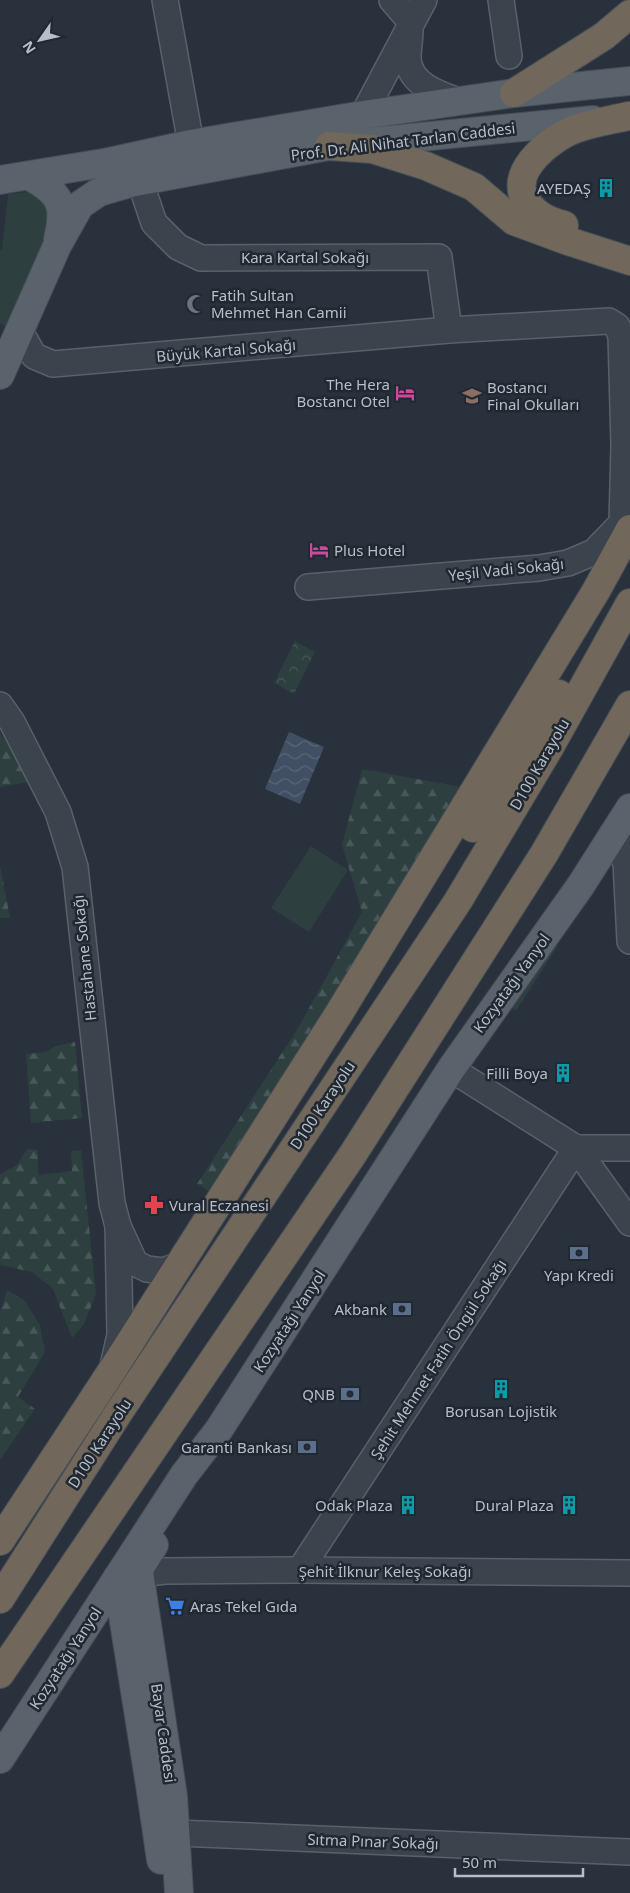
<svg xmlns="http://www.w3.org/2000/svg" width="630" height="1893" font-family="'Noto Sans',sans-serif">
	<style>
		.grass { fill: #2d3f3f }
		.forest { fill: url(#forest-firs) }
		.park { fill: url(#park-crowns) }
		.water { fill: url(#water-waves) }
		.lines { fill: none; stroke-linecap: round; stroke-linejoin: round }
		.minor-casing { stroke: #59616a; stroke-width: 28 }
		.major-casing { stroke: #454c55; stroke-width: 30 }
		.highway-casing { stroke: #464e57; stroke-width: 30 }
		.minor { stroke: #3b434c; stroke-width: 25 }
		.major { stroke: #5a626c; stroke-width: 28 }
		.highway { stroke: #71675a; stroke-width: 28 }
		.labels { text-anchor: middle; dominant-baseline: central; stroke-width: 5; stroke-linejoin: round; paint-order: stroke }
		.street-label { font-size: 15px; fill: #b8bec7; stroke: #202831 }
		.poi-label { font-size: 15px; fill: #b8bec7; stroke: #202831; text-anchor: end }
	</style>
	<defs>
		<pattern id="forest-firs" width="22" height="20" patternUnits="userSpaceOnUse" patternTransform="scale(1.25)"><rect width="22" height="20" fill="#2d3f3f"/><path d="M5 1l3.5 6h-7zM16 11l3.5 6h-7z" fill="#495959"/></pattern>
		<pattern id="park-crowns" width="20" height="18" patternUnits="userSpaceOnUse" patternTransform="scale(1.25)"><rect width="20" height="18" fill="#2d3f3f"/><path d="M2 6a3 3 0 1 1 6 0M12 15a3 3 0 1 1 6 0" fill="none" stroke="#495959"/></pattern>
		<pattern id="water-waves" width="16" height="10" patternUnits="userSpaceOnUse" patternTransform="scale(1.25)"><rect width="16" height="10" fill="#404f63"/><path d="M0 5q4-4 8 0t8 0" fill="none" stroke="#5a6778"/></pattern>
	</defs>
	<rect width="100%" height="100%" fill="#28313c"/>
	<!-- grass -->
	<g class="grass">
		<path d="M29 192 42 198 52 212 54 230 8 329 0 323V250L2 249 8 194Z"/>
		<path d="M311 846 348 870 309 932 271 908Z"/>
		<path d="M553 943 558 946 516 1011 510 1007Z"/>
	</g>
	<!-- forest -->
	<g class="forest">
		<path d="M0 733 35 781 0 787Z"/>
		<path d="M362 769 467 788 216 1195 197 1184 298 1028 362 912 342 845Z"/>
		<path d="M0 865 10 918H0Z"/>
		<path d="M75 1042 82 1118 31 1123 26 1054 46 1052 55 1046Z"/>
		<path d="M27 1149 38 1150V1175L72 1171 71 1151 81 1150 96 1294 84 1324 72 1338 53 1289 32 1272 0 1265V1174L17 1165Z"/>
		<path d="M7 1290 24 1300 40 1325 45 1352 18 1397 35 1409 0 1460V1311Z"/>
	</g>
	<!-- park -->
	<path class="park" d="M295 641 315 652 294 694 274 683Z"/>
	<!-- water -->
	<path class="water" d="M289 732 324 747 300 804 265 789Z"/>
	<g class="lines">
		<!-- minor casing -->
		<g class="minor-casing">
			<g id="minor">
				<path d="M165 0 191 144"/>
				<path d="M392 0 411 22"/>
				<path d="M501 0 509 56"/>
				<path d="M410 30C410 39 408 49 408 58 409 84 438 94 459 101"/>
				<path d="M363 115 424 0"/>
				<path d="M140 181 154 223 178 247 201 258 439 257 449 330"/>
				<path d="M20 331 34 356 53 364 449 330 609 321 617 326 621 336 624 445 622 523 594 552 568 563 539 568 308 587"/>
				<path d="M0 705 12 722 58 812 75 867 112 1203 118 1226"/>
				<path d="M628 834 611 836 626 862 630 941"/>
				<path d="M451 1069 576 1148 630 1223"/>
				<path d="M576 1148H630"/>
				<path d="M113 1366 120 1335 118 1226 135 1263 147 1269 163 1271 179 1265"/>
				<path d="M300 1570 576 1148"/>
				<path d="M139 1574 165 1571 300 1570 630 1573"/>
				<path d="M176 1833 630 1852"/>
			</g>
		</g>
		<!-- major casing -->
		<g class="major-casing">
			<g id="major">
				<path d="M29 176C61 193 66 205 58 239"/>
				<path d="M0 180 109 162 191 144 363 115 514 93 630 81"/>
				<path d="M0 375 57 246 80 205 99 192 130 183 329 146 593 120"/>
				<path d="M154 1545 141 1566 139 1572 173 1796 179 1893"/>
				<path d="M117 1578 150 1785 161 1860"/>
				<path d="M0 1759 184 1475 218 1431 451 1069 581 885 630 808"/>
			</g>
		</g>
		<!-- highway casing -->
		<g class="highway-casing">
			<g id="highway">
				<path d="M514 93 604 36 630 14"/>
				<path d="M329 146 372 149 426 166 474 187 514 221 568 241 630 261"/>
				<path d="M564 225C547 221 532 213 524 197 511 169 552 138 575 129 592 123 611 120 628 116"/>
				<path d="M473 828 559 694"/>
				<path d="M0 1541 113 1369 338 1015 596 591 630 529"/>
				<path d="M0 1599 117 1415 458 901 551 745 630 603"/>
				<path d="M0 1674 353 1154 544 854 630 705"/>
			</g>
		</g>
		<!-- minor -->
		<use href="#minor" class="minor"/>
		<!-- major -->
		<use href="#major" class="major"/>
		<!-- highway -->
		<use href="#highway" class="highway"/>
	</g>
	<!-- icons -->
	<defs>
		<g id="building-bare" transform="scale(1.5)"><path d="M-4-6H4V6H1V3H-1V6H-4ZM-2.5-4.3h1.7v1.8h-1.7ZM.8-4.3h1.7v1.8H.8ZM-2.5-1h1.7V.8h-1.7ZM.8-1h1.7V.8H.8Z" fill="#0f9aa8" stroke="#202831" stroke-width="2.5" paint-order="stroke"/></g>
		<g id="mosque-bare" transform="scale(1.5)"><path d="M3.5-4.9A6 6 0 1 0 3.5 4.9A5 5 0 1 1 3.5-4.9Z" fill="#6b7280" stroke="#202831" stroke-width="2.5" paint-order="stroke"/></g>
		<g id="hotel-bare" transform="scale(1.5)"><path d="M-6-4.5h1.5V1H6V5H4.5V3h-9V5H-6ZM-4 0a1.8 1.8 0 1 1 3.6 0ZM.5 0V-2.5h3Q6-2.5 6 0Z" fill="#d1479c" stroke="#202831" stroke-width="2.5" paint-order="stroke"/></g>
		<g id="school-bare" transform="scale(1.5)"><path d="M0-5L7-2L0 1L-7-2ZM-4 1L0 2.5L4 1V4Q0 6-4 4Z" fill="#8d6e63" stroke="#202831" stroke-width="2.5" paint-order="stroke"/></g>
		<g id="pharmacy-bare" transform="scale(1.5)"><path d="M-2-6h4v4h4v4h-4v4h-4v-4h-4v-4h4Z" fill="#e0444e" stroke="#202831" stroke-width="2.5" paint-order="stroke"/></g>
		<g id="bank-bare" transform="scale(1.5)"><path d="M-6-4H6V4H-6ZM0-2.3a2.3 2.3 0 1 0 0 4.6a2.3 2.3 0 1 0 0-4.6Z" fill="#5c6f8a" stroke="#202831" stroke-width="2.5" paint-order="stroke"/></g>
		<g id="supermarket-bare" transform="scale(1.5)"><path d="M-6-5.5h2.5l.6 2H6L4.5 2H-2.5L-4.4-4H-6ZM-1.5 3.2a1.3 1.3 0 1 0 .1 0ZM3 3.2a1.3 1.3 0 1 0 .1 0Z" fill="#3f7fe0" stroke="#202831" stroke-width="2.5" paint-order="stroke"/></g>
	</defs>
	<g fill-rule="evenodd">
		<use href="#building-bare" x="606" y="188"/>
		<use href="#mosque-bare" x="196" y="304"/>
		<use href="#hotel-bare" x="405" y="393"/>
		<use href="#school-bare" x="472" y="396"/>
		<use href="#hotel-bare" x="319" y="550"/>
		<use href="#building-bare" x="563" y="1073"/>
		<use href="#pharmacy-bare" x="154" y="1205"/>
		<use href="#bank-bare" x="579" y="1253"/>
		<use href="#bank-bare" x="402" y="1309"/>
		<use href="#building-bare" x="501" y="1389"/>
		<use href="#bank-bare" x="350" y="1394"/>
		<use href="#bank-bare" x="307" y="1447"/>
		<use href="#building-bare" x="408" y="1505"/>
		<use href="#building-bare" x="569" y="1505"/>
		<use href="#supermarket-bare" x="175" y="1606"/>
	</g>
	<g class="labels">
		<!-- street labels -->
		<g class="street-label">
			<text transform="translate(403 141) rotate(-7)">Prof. Dr. Ali Nihat Tarlan Caddesi</text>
			<text x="305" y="257">Kara Kartal Sokağı</text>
			<text transform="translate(226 350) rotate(-5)">Büyük Kartal Sokağı</text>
			<text transform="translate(506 569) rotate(-6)">Yeşil Vadi Sokağı</text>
			<text transform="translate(539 764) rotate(-60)">D100 Karayolu</text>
			<text transform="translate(84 958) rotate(-96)">Hastahane Sokağı</text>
			<text transform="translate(511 983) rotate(-54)">Kozyatağı Yanyol</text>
			<text transform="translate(322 1105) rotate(-56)">D100 Karayolu</text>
			<text transform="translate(289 1321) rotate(-57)">Kozyatağı Yanyol</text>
			<text transform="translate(438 1359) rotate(-57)">Şehit Mehmet Fatih Öngül Sokağı</text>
			<text transform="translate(99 1443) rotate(-57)">D100 Karayolu</text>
			<text x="385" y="1571">Şehit İlknur Keleş Sokağı</text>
			<text transform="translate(65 1658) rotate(-57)">Kozyatağı Yanyol</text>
			<text transform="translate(164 1733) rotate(82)">Bayar Caddesi</text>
			<text transform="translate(373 1841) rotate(2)">Sıtma Pınar Sokağı</text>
		</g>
		<!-- poi labels -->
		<g class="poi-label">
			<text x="591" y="188">AYEDAŞ</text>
			<text x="211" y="295" text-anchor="start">Fatih Sultan<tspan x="211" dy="17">Mehmet Han Camii</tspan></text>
			<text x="390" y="384">The Hera<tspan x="390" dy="17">Bostancı Otel</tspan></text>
			<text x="487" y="387" text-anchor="start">Bostancı<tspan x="487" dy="17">Final Okulları</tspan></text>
			<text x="334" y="550" text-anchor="start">Plus Hotel</text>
			<text x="548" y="1073">Filli Boya</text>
			<text x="169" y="1205" text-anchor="start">Vural Eczanesi</text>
			<text x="579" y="1275" text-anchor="middle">Yapı Kredi</text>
			<text x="387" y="1309">Akbank</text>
			<text x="335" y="1394">QNB</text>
			<text x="501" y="1411" text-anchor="middle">Borusan Lojistik</text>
			<text x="292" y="1447">Garanti Bankası</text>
			<text x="393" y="1505">Odak Plaza</text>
			<text x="554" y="1505">Dural Plaza</text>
			<text x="190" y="1606" text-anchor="start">Aras Tekel Gıda</text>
		</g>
	</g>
	<!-- north arrow -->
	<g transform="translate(40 40) rotate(236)" stroke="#202831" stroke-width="4" paint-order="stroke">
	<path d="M0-4L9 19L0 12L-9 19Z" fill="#b8bec7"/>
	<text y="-8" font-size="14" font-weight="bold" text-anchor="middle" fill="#b8bec7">N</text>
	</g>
	<!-- scale -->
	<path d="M455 1868v8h128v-8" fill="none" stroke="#b8bec7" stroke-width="2.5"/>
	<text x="462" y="1868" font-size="15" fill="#b8bec7" stroke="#202831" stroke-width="4" paint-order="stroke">50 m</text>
</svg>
